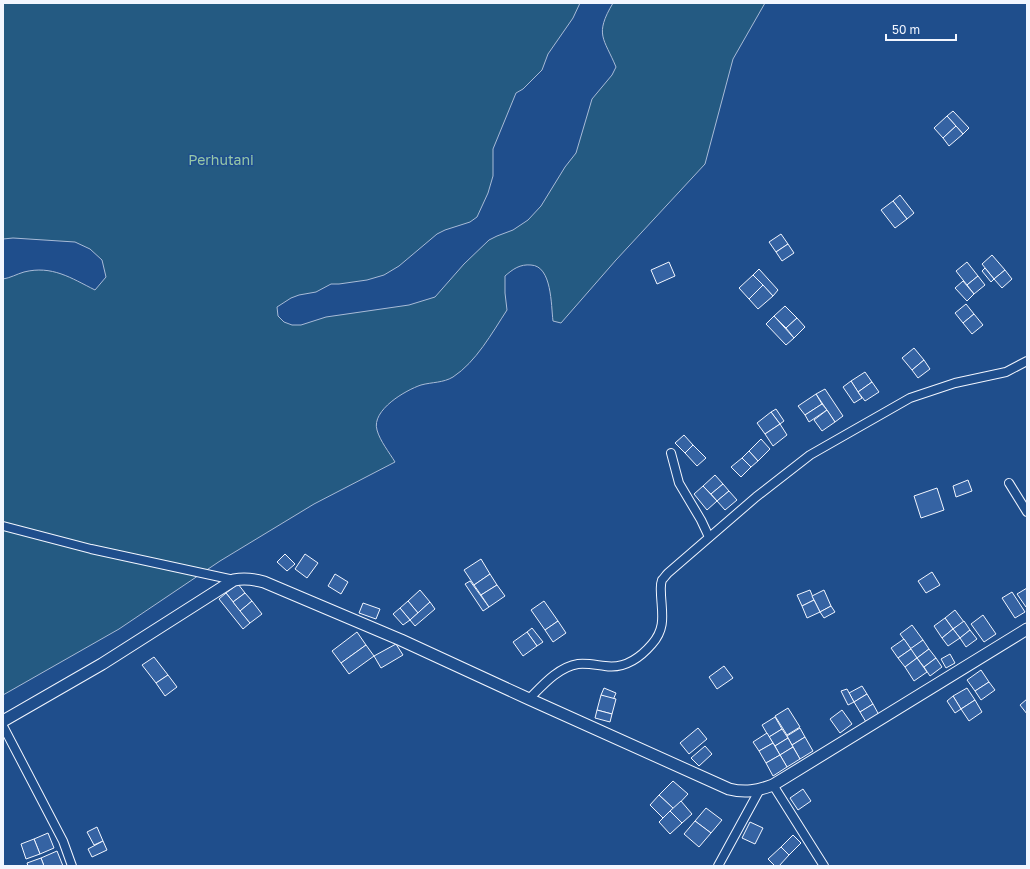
<svg xmlns="http://www.w3.org/2000/svg" width="1030" height="869" font-family="'Golos Text',sans-serif">
	<style>
		.green { fill: #245a82; stroke: #a8bbd7 }
		.building { fill: #3563a3; stroke: #f2f6ff }
		.lines { fill: none; stroke-linecap: round; stroke-linejoin: round }
		.minor-casing { stroke: #f2f6ff; stroke-width: 10 }
		.tertiary-casing { stroke: #f2f6ff; stroke-width: 13 }
		.minor { stroke: #1f4e8c; stroke-width: 8 }
		.tertiary { stroke: #1f4e8c; stroke-width: 11 }
		.labels { text-anchor: middle; dominant-baseline: central; stroke-width: 3; stroke-linejoin: round; paint-order: stroke }
		.park-label { font-size: 14px; fill: #97c8a6; stroke: #1f4e8c }
	</style>
	<rect width="100%" height="100%" fill="#1f4e8c"/>
	<!-- green -->
	<path class="green" d="M3 3H580L573 18 548 54 542 70 523 89 516 93 493 149V176L488 193 477 217 470 222 445 230 437 234 399 266 384 275 367 280 339 284H331L316 292 299 295 291 298 277 307 278 316 284 322 292 325H301L326 317 409 305 435 297 464 264 489 240 497 236 513 230 528 220 541 206 565 167 576 153 592 99 612 75 616 67C604 38 594 35 613 3H765L733 59 705 164 616 260 561 323 553 321C551 305 552 266 531 265 520 264 513 269 505 276V293L507 310C492 333 476 362 453 377 443 383 432 382 421 385 406 390 371 410 377 430 380 441 389 452 395 462L314 504 220 561 119 629 3 695V279C10 278 17 274 24 272 52 265 71 278 95 290L106 277 102 260 90 249 75 242 13 238 3 239Z"/>
	<!-- building -->
	<g class="building">
		<path d="M953 111 969 128 963 134 947 116Z"/>
		<path d="M947 116 956 126 943 138 934 128Z"/>
		<path d="M956 126 963 134 949 146 943 138Z"/>
		<path d="M900 195 914 213 907 219 893 201Z"/>
		<path d="M893 201 907 219 895 228 881 210Z"/>
		<path d="M781 234 788 244 776 252 769 242Z"/>
		<path d="M788 244 794 253 782 261 776 252Z"/>
		<path d="M992 255 1005 270 994 279 982 264Z"/>
		<path d="M669 262 675 276 657 284 651 270Z"/>
		<path d="M967 262 978 276 967 285 956 271Z"/>
		<path d="M985 268 994 279 991 282 982 271Z"/>
		<path d="M759 269 778 290 773 296 753 275Z"/>
		<path d="M1005 270 1012 279 1002 288 994 279Z"/>
		<path d="M753 275 763 285 749 299 739 288Z"/>
		<path d="M978 276 985 285 974 294 967 285Z"/>
		<path d="M963 281 974 294 967 301 955 288Z"/>
		<path d="M763 285 773 296 758 309 749 299Z"/>
		<path d="M966 304 974 314 963 323 955 313Z"/>
		<path d="M785 306 797 318 786 328 774 316Z"/>
		<path d="M974 314 983 325 972 334 963 323Z"/>
		<path d="M774 316 794 338 786 345 766 324Z"/>
		<path d="M797 318 805 327 794 338 786 328Z"/>
		<path d="M914 348 924 360 912 370 902 358Z"/>
		<path d="M924 360 930 369 918 378 912 370Z"/>
		<path d="M865 372 872 382 858 392 851 381Z"/>
		<path d="M851 381 862 398 854 403 843 387Z"/>
		<path d="M872 382 879 392 865 401 858 392Z"/>
		<path d="M825 389 843 416 835 422 816 394Z"/>
		<path d="M816 394 822 404 805 415 798 406Z"/>
		<path d="M822 404 827 410 809 422 805 415Z"/>
		<path d="M776 409 784 421 780 424 771 412Z"/>
		<path d="M827 410 835 422 822 431 814 420Z"/>
		<path d="M771 412 780 424 765 434 757 423Z"/>
		<path d="M780 424 787 435 773 446 765 434Z"/>
		<path d="M684 435 693 445 685 453 675 443Z"/>
		<path d="M761 439 770 449 758 461 749 451Z"/>
		<path d="M693 445 706 458 697 466 685 453Z"/>
		<path d="M749 451 758 461 751 467 742 458Z"/>
		<path d="M742 458 751 467 741 477 731 467Z"/>
		<path d="M715 475 723 484 711 494 703 486Z"/>
		<path d="M968 480 972 491 956 497 953 486Z"/>
		<path d="M723 484 729 491 717 501 711 494Z"/>
		<path d="M703 486 717 501 707 510 694 494Z"/>
		<path d="M937 488 944 510 921 518 914 496Z"/>
		<path d="M729 491 737 500 725 510 717 501Z"/>
		<path d="M285 554 295 564 287 571 277 562Z"/>
		<path d="M305 554 318 563 307 578 295 569Z"/>
		<path d="M481 559 490 574 474 585 464 570Z"/>
		<path d="M932 572 940 585 926 593 918 581Z"/>
		<path d="M335 574 348 582 341 594 328 586Z"/>
		<path d="M490 574 497 585 481 595 474 585Z"/>
		<path d="M470 581 489 607 483 611 465 584Z"/>
		<path d="M238 584 245 593 233 602 226 593Z"/>
		<path d="M497 585 505 596 489 607 481 595Z"/>
		<path d="M1027 588V607H1026L1017 594Z"/>
		<path d="M420 590 430 602 418 613 408 601Z"/>
		<path d="M810 590 814 600 802 606 797 595Z"/>
		<path d="M824 590 831 606 820 612 812 596Z"/>
		<path d="M1012 592 1025 612 1015 618 1002 598Z"/>
		<path d="M226 593 250 623 243 629 219 599Z"/>
		<path d="M245 593 252 601 240 611 233 602Z"/>
		<path d="M814 600 820 612 807 618 802 606Z"/>
		<path d="M252 601 262 614 250 623 240 611Z"/>
		<path d="M408 601 418 613 410 620 400 608Z"/>
		<path d="M544 601 558 621 545 630 531 610Z"/>
		<path d="M430 602 435 609 415 626 410 620Z"/>
		<path d="M363 603 380 609 376 619 359 613Z"/>
		<path d="M831 606 835 612 824 618 820 612Z"/>
		<path d="M400 608 410 620 403 625 393 614Z"/>
		<path d="M955 610 964 622 953 629 945 618Z"/>
		<path d="M983 615 996 634 984 642 971 624Z"/>
		<path d="M945 618 953 629 942 638 934 626Z"/>
		<path d="M558 621 566 633 553 642 545 630Z"/>
		<path d="M964 621 970 630 960 638 953 629Z"/>
		<path d="M912 625 923 640 911 649 900 634Z"/>
		<path d="M532 628 543 642 537 646 527 632Z"/>
		<path d="M953 629 960 638 948 646 942 638Z"/>
		<path d="M970 630 977 639 966 647 960 638Z"/>
		<path d="M357 632 366 645 341 663 332 651Z"/>
		<path d="M527 632 537 646 523 656 513 642Z"/>
		<path d="M904 639 911 649 898 658 891 648Z"/>
		<path d="M923 640 929 649 917 658 910 649Z"/>
		<path d="M396 644 403 655 381 668 374 656Z"/>
		<path d="M366 645 374 656 349 674 341 663Z"/>
		<path d="M911 649 917 658 905 667 898 658Z"/>
		<path d="M929 649 936 658 924 667 917 658Z"/>
		<path d="M950 654 955 663 946 668 941 659Z"/>
		<path d="M154 657 168 675 156 683 142 665Z"/>
		<path d="M917 658 927 672 914 681 905 667Z"/>
		<path d="M936 658 942 667 930 676 924 667Z"/>
		<path d="M724 666 733 678 717 689 709 677Z"/>
		<path d="M981 670 989 682 975 691 967 680Z"/>
		<path d="M168 675 177 687 165 696 156 683Z"/>
		<path d="M989 682 995 690 981 700 975 691Z"/>
		<path d="M862 686 867 694 854 702 849 693Z"/>
		<path d="M604 688 616 693 613 700 601 695Z"/>
		<path d="M967 688 975 700 961 709 953 696Z"/>
		<path d="M847 689 854 702 848 705 841 691Z"/>
		<path d="M867 694 873 704 860 712 854 702Z"/>
		<path d="M601 695 616 699 612 714 597 710Z"/>
		<path d="M953 696 961 709 955 713 947 701Z"/>
		<path d="M1027 699V714L1020 705Z"/>
		<path d="M975 700 982 712 969 721 961 709Z"/>
		<path d="M873 704 879 715 866 722 860 712Z"/>
		<path d="M788 708 800 727 787 735 775 716Z"/>
		<path d="M597 710 612 714 610 722 595 718Z"/>
		<path d="M842 710 852 724 840 733 830 719Z"/>
		<path d="M775 717 782 729 769 737 762 725Z"/>
		<path d="M698 728 707 739 689 754 680 743Z"/>
		<path d="M800 728 805 737 792 745 787 736Z"/>
		<path d="M782 729 788 738 775 746 769 737Z"/>
		<path d="M767 733 773 743 759 751 753 742Z"/>
		<path d="M805 737 813 751 800 759 792 745Z"/>
		<path d="M788 738 793 747 780 755 775 746Z"/>
		<path d="M773 743 780 755 766 763 759 751Z"/>
		<path d="M705 746 712 754 699 766 691 758Z"/>
		<path d="M793 747 800 759 787 767 780 755Z"/>
		<path d="M780 755 787 767 773 776 766 763Z"/>
		<path d="M673 781 688 794 674 809 659 795Z"/>
		<path d="M803 789 811 801 798 810 790 798Z"/>
		<path d="M659 795 674 809 664 819 650 805Z"/>
		<path d="M681 801 692 814 682 823 670 811Z"/>
		<path d="M706 808 722 820 711 833 695 821Z"/>
		<path d="M670 811 682 823 670 834 659 822Z"/>
		<path d="M695 821 711 833 699 847 684 834Z"/>
		<path d="M750 822 763 828 755 844 742 838Z"/>
		<path d="M97 827 103 841 94 845 87 832Z"/>
		<path d="M48 833 54 848 40 854 34 839Z"/>
		<path d="M793 835 801 843 789 855 781 847Z"/>
		<path d="M34 839 40 854 26 859 21 844Z"/>
		<path d="M103 841 107 850 92 857 88 849Z"/>
		<path d="M781 847 789 855 779 866H775L768 859Z"/>
		<path d="M57 851 63 866H44L41 858Z"/>
		<path d="M41 858 44 866H28L27 863Z"/>
	</g>
	<g class="lines">
		<!-- minor casing -->
		<g class="minor-casing">
			<g id="minor">
				<path d="M671 453 679 483 701 520 709 537"/>
				<path d="M1009 483 1027 512"/>
				<path d="M3 526 91 549 234 580"/>
				<path d="M529 699C542 686 558 667 578 664 587 663 596 665 605 666 624 669 640 658 652 644 666 628 662 614 661 595 661 590 660 585 662 580 664 578 666 575 668 573L756 497 810 455 910 398 955 383 1006 372 1027 361"/>
				<path d="M3 726 63 841 72 866"/>
				<path d="M773 785 824 866"/>
				<path d="M718 866 759 791"/>
			</g>
		</g>
		<!-- tertiary casing -->
		<g class="tertiary-casing">
			<path id="tertiary" d="M3 721 102 664 234 580C245 578 253 579 264 582L401 640 529 699 729 789C745 793 757 791 773 785L1027 629"/>
		</g>
		<!-- minor -->
		<use href="#minor" class="minor"/>
		<!-- tertiary -->
		<use href="#tertiary" class="tertiary"/>
	</g>
	<g class="labels">
		<!-- park labels -->
		<g class="park-label">
			<text x="221" y="159">Perhutani</text>
		</g>
	</g>
	<!-- border -->
	<rect width="1030" height="869" fill="none" stroke="#f2f6ff" stroke-width="8"/>
	<!-- scale -->
	<path d="M886 34v6h70v-6" fill="none" stroke="#f2f6ff" stroke-width="2"/>
	<text x="892" y="34" font-size="12" fill="#f2f6ff" stroke="#1f4e8c" stroke-width="3" paint-order="stroke">50 m</text>
</svg>
